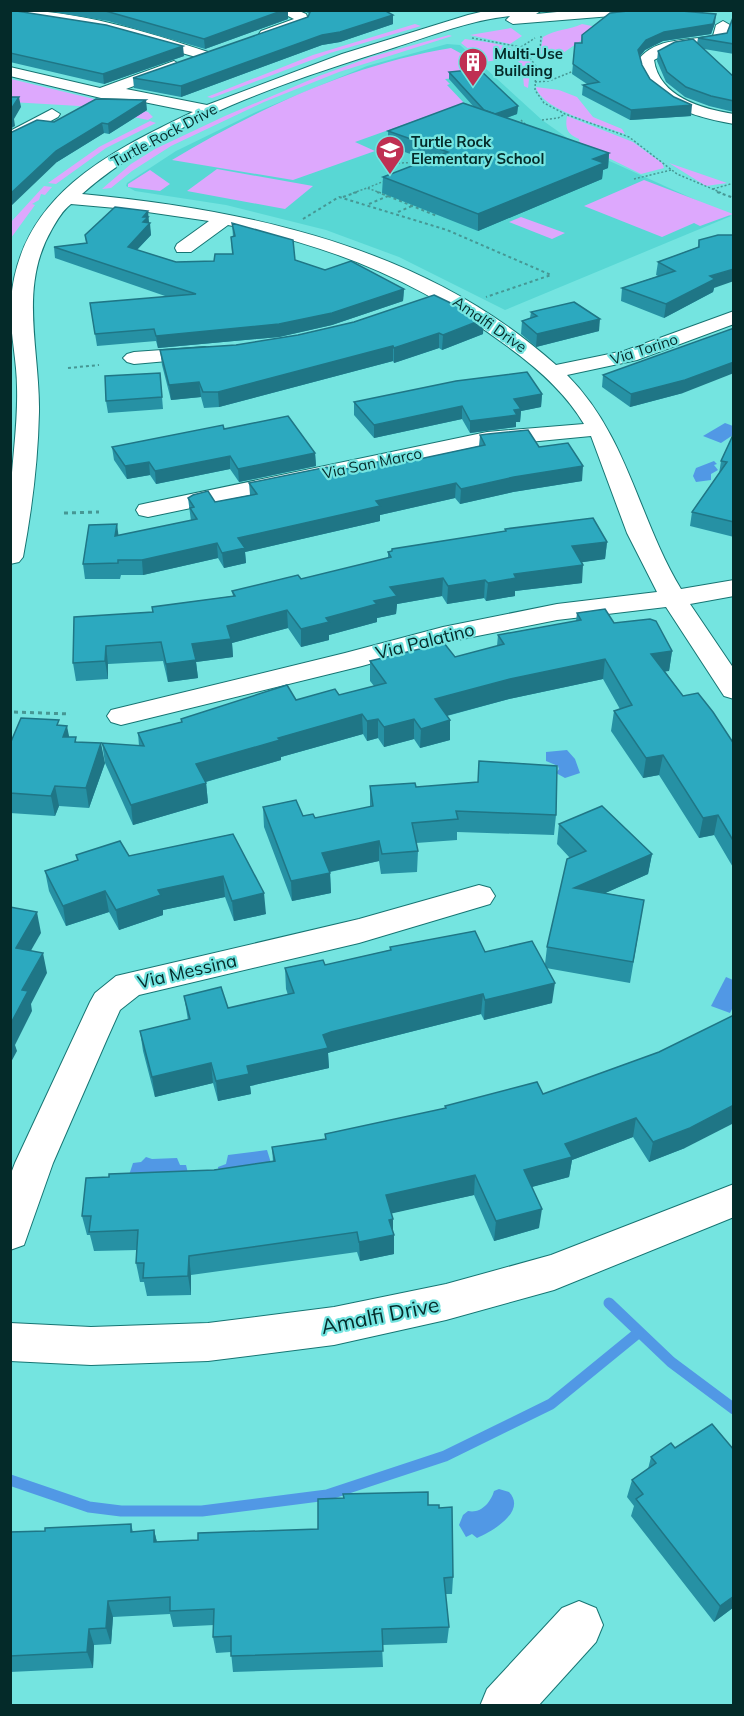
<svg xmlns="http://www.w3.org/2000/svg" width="744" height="1716" font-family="Mulish,sans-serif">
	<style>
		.built { fill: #58d7d4 }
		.green { fill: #dda8fd }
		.water { fill: #5198e5 }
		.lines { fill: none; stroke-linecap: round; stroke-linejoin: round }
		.stream { stroke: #5198e5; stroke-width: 11 }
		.minor-casing { stroke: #167573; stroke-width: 2 }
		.path-far2 { stroke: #469794; stroke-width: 1.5; stroke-dasharray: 2 2; stroke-linecap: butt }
		.path-far1 { stroke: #469794; stroke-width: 2; stroke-dasharray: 3 3; stroke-linecap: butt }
		.path { stroke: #469794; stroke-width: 3; stroke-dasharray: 4 4; stroke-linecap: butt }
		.minor { fill: #fff; fill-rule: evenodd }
		.wall { fill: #2691a4 }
		.shaded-wall { fill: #1f7686 }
		.building { fill: #2ca9bf; stroke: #1f7686; stroke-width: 1.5 }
		.labels { text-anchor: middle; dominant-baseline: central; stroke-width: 4.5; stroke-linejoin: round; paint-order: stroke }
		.far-poi-label { font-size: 15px; font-weight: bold; fill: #042a29; stroke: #74e4e0; text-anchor: start }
		.far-street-label { font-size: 15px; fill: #042a29; stroke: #74e4e0 }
		.street-label { font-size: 18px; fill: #042a29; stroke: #74e4e0 }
		.near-street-label { font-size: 21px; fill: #042a29; stroke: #74e4e0 }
	</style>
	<rect width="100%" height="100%" fill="#74e4e0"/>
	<!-- built -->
	<path class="built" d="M447 44 460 45 542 120 583 149 731 216 505 310 399 257 326 230 226 205 135 191 126 186 127 183 176 151 256 112 367 66Z"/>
	<!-- green -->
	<g class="green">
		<path d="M415 24 421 26 330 53 212 98 207 97 313 55Z"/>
		<path d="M582 24 592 26 596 30 563 53 546 60 545 53 540 54 543 37C556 29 569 30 582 24Z"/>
		<path d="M511 28 522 36 510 44 470 35Z"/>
		<path d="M449 35 452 36 339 72 264 102 171 146 132 171 111 188 102 189 131 164 155 149 225 116 319 76 371 57Z"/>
		<path d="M465 39C491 43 512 43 531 63L528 88 524 86 522 66 517 60 502 59 485 62 461 43Z"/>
		<path d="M451 48 462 54 480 76 445 79 450 84 447 85 464 103 355 142 375 151 293 180 172 160C256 110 352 64 451 48Z"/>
		<path d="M11 79 148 112 153 117 148 120 79 106 11 102Z"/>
		<path d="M536 87 559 90 577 97 593 117 622 129 625 134C604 126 541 110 536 87Z"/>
		<path d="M567 116 633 142 662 163 664 168 641 174 580 144 579 139C567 134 565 128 567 116Z"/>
		<path d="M150 121 156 123 106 148 56 184 48 183 99 147Z"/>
		<path d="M669 163 727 183 706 186Z"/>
		<path d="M217 169 313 186 285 209 187 191Z"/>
		<path d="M150 170 170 184 160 191 128 187V184Z"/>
		<path d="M644 180 733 214 700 226 694 223 662 237 584 206Z"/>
		<path d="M44 186 52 187 45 195 41 194 39 200 32 204 35 205 11 238V222Z"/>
		<path d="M521 217 565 233 552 239 509 222Z"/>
	</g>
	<!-- water -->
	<g class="water">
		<path d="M725 423 733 426V435L721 443 703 436Z"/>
		<path d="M714 461 717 464 714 465 718 470 711 474V480L696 482 693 476 696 468Z"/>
		<path d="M567 750 575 759 580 773 565 778 556 773 559 769 558 766 546 761V752Z"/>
		<path d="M726 977 733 980V1007L730 1013 711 1006Z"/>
		<path d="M267 1150 271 1163 219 1174 218 1167 226 1164 228 1155Z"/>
		<path d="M146 1157 152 1159 177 1158 180 1165H186L188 1173 129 1175 133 1163 141 1162Z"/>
		<path d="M499 1489 509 1492C527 1511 493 1531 477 1538L472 1534 466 1537 459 1525 463 1515 468 1511C481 1514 491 1502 494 1491Z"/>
	</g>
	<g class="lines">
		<!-- stream -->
		<g class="stream">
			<path d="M609 1303 671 1362 734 1409"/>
			<path d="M10 1480 89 1507 121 1511H202L327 1495 445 1456 551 1404 638 1333"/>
		</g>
		<!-- minor casing -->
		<g class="minor-casing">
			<g id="minor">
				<path d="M10 10C77 10 145 31 208 52L210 55 203 59 108 32 10 17Z"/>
				<path d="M276 10H297L306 14 309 21 307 24 271 37H261L259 34 261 31 294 19Z"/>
				<path d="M489 10H542L536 14 578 10H643L636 14 513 24 506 20 510 16C471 20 433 35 396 47 292 80 164 121 82 194 251 210 426 248 556 365L624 351 734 311V324L637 360 567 375C628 436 638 518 681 589L734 580V596L690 604 734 669V699L724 696 666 607 557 620 447 642 362 666 121 725 111 722 107 716 111 710 345 653 443 627 557 604 657 592 627 533 591 436 487 446 148 517 139 515 136 510 139 505 148 503 487 432 584 424C565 392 536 367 507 346 424 284 329 244 228 225L191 252H177L175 248 177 244 209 221 127 209 71 204C62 211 58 219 52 229 18 287 40 349 39 412 38 461 32 509 23 557L19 562 10 564C10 539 9 513 11 487 13 454 18 421 17 387 17 358 9 330 11 301 19 196 109 152 193 112L129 99 101 98 10 76V67L100 88 174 61 182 66 179 69 126 89 207 105 342 54 468 15Z"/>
				<path d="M723 21 730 25 725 41 673 50 654 60C659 97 702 109 734 114V124C695 117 644 104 639 59 656 37 689 41 713 36L716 25Z"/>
				<path d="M52 109 60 114 58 117 10 143V131Z"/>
				<path d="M205 347 212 349 216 353 212 357 134 364 127 362 123 358 127 354 134 352Z"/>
				<path d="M479 885 490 888 495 896 490 904 359 943 139 995 120 1010 107 1039 53 1163 24 1245 10 1250V1176L15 1163 90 1002 95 993 116 976 359 919Z"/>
				<path d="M734 1184V1217L554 1290 446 1320 334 1345 208 1361 91 1365 10 1361V1323L91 1327 208 1323 334 1307 446 1284 551 1255Z"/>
				<path d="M579 1601 596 1608 603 1625 596 1642 538 1706H480L487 1689 562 1608Z"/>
			</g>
		</g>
		<!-- path-far2 -->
		<g class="path-far2">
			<path d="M472 38 521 47 536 66 535 90 544 103 565 114 629 137 677 174 722 193"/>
			<path d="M521 47 535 38"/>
			<path d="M531 57 540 51 541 36"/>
			<path d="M535 82 549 81 576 70"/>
			<path d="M521 120 525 124H521"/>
			<path d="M542 120 558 118 565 114"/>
			<path d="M388 156 399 163 426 162"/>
			<path d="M634 179 671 170"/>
			<path d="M713 189 734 183"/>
			<path d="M353 193 367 188"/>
			<path d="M381 193 367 188 387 180"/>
		</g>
		<!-- path-far1 -->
		<g class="path-far1">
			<path d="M717 192 734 198"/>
			<path d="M388 196 437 216"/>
			<path d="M343 197 357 192"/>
			<path d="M369 204 388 196 377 192"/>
			<path d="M398 212 412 206"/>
			<path d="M303 219 339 197 447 230 551 275 486 297"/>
			<path d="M68 368 99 365"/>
		</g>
		<!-- path -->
		<g class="path">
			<path d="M64 513 99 512"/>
			<path d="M14 712 70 714"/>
		</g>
		<!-- minor -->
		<use href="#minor" class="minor"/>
	</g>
	<!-- wall -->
	<g class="wall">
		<path d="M10 10 184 56 104 84 10 62Z"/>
		<path d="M41 10H288V19L205 49 108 21Z"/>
		<path d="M303 10H384L393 24 340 42 322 45 181 97 134 88 133 78 308 17 309 14 308 13Z"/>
		<path d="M734 15V54L704 49 734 77V112L709 106 685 97 666 82 657 61 658 51 697 43 698 38 727 33Z"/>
		<path d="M715 23 711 34 663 41 645 50 640 56 642 65 650 79 691 116 630 120 582 95 583 85 587 84 572 74 575 43H581L582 35Z"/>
		<path d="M449 72 518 106 517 114 507 118 609 153 608 168 603 170 602 179 478 231 382 193 383 177 427 160 388 146V131L473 106 449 79Z"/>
		<path d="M147 110 109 134 104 133 57 162 54 122Z"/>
		<path d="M149 222 151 235 137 250 176 262 214 261 232 254 231 237H233L232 223 295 260 325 270 404 289 403 301 332 325 279 337 158 348 156 341 97 346 90 303 168 297 55 258 54 247 86 243 85 235Z"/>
		<path d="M699 240 714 288 713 292 664 318 621 301 622 288 658 276 656 275 658 262 698 247Z"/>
		<path d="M531 312 599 331 536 347 521 334 522 321 530 318Z"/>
		<path d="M354 322 483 334 442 350 439 348 394 363 393 361 219 407 204 408 201 397 171 400 162 365 160 350 236 345 298 335Z"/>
		<path d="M160 373 163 409 108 413 106 401Z"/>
		<path d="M603 375 683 393 630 407 602 387Z"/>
		<path d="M542 394 541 407 521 411 520 422H516V427L470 433 462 419 374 438 354 415V402Z"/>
		<path d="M224 429 315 453 316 466 239 482 230 469 156 484 150 475 127 479 114 460 112 447Z"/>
		<path d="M480 435 539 447 582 481 513 492 460 504 455 498 380 515V521L245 552 246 563 224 568 218 558 143 575H121L120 579H85L83 564 119 536 191 521 188 498 215 502 250 495 249 483 396 464 479 446Z"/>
		<path d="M734 435V537L690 526 692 512 719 474 721 461Z"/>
		<path d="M505 529 607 542 605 559 582 562V583L515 591V596L486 601 484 598 447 604 442 596 397 604 396 614 377 618V622L329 635V640L301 647 288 628 232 643 233 657 196 662 198 678 168 682 163 661 108 664V679L76 681 73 663 152 612V607L233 596 232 591 301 579 388 558V552L392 551V549L505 531Z"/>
		<path d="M577 613 614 623 672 651 669 671H665L683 696 734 744V869L714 835 699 838 659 775 643 778 611 731 614 711 620 709 603 679 509 699 447 716 450 740 420 748 414 739 384 747 378 738 367 741 363 734 281 757V760L206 782 208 803 133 825 105 763 102 743 139 746 138 733 181 722V719L296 700 339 695 374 686 370 681V661L455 657 497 646 498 635 576 621Z"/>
		<path d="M60 726 69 737 77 742 105 763 89 808 59 806 55 816 10 813V744Z"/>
		<path d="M370 786 416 787 556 815 554 835 457 832V840L416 843 418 851 417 872 381 874 379 861 330 872 331 893 292 901 264 827 263 807 315 818 370 807Z"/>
		<path d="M559 824 652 854 648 874 605 893 644 900 630 983 546 968 552 1003 484 1020 481 1014 331 1052 328 1053 329 1068 250 1086 251 1094 218 1101 213 1083 155 1097 143 1051 140 1031 188 1020 184 996 228 1008 288 995 286 989 285 968 325 965 390 950V947L485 952 545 964 547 947 570 858 557 844Z"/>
		<path d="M233 834 266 914 234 921 225 897 163 910V915L119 930 109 912 66 926 49 891 45 871 77 860 76 855 129 856Z"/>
		<path d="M659 1052 685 1148 649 1162 633 1137 572 1160 569 1177 531 1187 539 1228 494 1241 474 1195 391 1213 394 1254 360 1261 357 1252 191 1275V1295L147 1296 144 1282H140L136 1263 137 1250 94 1251 90 1235H87L82 1216 109 1177 214 1170 273 1162 272 1147 325 1140V1134L445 1109V1106L543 1094Z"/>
		<path d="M675 1448 734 1607 714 1622 631 1516 634 1506 627 1497 632 1480 648 1469 651 1457Z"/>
		<path d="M343 1494 428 1505 453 1577 452 1594H445L449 1627 447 1643 382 1645 383 1667 233 1672 231 1652 216 1653 213 1637 214 1625 173 1627 170 1614 113 1617 111 1644 94 1645 93 1668 10 1672V1532L45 1531 131 1524 133 1532 154 1530 157 1542 198 1540 318 1529 343 1498Z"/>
	</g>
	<!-- shaded-wall -->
	<g class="shaded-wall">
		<path d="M284 10H288V19L205 49 204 39Z"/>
		<path d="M716 14 715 23 711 34 663 41 645 50 637 60 638 50 646 40 664 32Z"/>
		<path d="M393 15V24L340 42 322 45 181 97V86L322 35Z"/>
		<path d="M183 46 184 56 104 84 103 74Z"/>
		<path d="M19 97 21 107 14 119 15 126 10 129V111Z"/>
		<path d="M146 100 147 110 109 134 108 124Z"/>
		<path d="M692 105 691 116 630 120 631 110Z"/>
		<path d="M518 106 517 114 489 124 490 116Z"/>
		<path d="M102 123 104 133 57 162 10 207V194L56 151Z"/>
		<path d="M609 153 608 168 603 170 602 179 478 231V214L593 159Z"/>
		<path d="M148 211 149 222 148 224 150 223 151 235 129 258 128 247 143 217Z"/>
		<path d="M734 269V281L714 288 713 292 664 318 666 304 710 276Z"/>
		<path d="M404 289 403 301 332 325 279 337 158 348 156 336Z"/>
		<path d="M484 319 483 334 442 350 443 335Z"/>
		<path d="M600 319 599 331 536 347 537 334Z"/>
		<path d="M439 333V348L394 363V348Z"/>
		<path d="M393 346V361L219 407 218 392Z"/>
		<path d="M734 362V373L683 393 630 407 631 394Z"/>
		<path d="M199 382 201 397 171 400 169 385Z"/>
		<path d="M542 394 541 407 521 411 520 422H516V427L470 433V421L514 399Z"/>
		<path d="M462 406V419L374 438V425Z"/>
		<path d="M315 453 316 466 239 482 238 469Z"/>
		<path d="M230 456V469L156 484 155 471Z"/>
		<path d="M149 462 150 475 127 479 125 466Z"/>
		<path d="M583 466 582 481 513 492 460 504 461 489 514 477Z"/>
		<path d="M456 483 455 498 380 515V521L245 552 246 563 224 568 222 553 238 538 376 501Z"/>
		<path d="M117 524 119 539 115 536Z"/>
		<path d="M607 542 605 559 570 564 572 546Z"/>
		<path d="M217 543 218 558 143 575 142 560Z"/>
		<path d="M583 565 582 583 515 591V596L486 601 488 583 514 574Z"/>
		<path d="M443 578 442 596 397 604 396 614 377 618V622L329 635V640L301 647V629L326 618 374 601 390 587Z"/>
		<path d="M485 580 484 598 447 604 448 586Z"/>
		<path d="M287 610 288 628 232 643 233 657 196 662 198 678 168 682 166 664 192 644 227 626Z"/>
		<path d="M106 646 108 664V679L105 661Z"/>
		<path d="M672 651 669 671 648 674 651 654Z"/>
		<path d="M605 659 603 679 509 699 434 719 435 699 510 679Z"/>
		<path d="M362 714 363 734 281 757V760L198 784 196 764 278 738Z"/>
		<path d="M378 719V738L367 741V721Z"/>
		<path d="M414 719V739L384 747V727Z"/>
		<path d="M450 720V740L420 748 421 729Z"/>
		<path d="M67 726 71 746 63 737Z"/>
		<path d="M101 743 105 763 89 808 86 788Z"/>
		<path d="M663 755 659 775 643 778 646 758Z"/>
		<path d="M206 783 208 803 133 825 131 805Z"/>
		<path d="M55 786 59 806 55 816 51 796Z"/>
		<path d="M718 815 714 835 699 838 703 818Z"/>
		<path d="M379 841V861L323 873 322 853Z"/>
		<path d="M652 854 648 874 572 908 574 888Z"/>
		<path d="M330 873 331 893 292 901 291 881Z"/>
		<path d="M223 876 225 897 163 910V915L119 930 116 910 158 890Z"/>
		<path d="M105 891 109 912 66 926 63 906Z"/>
		<path d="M264 893 266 914 234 921 232 901Z"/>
		<path d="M37 912 41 933 21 968 16 948Z"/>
		<path d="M43 953 47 973 31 1004 32 1011 15 1045 17 1051 10 1064V1025L22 990Z"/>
		<path d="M555 983 552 1003 484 1020 485 1000Z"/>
		<path d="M483 994 481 1014 331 1052 328 1053 329 1068 250 1086 251 1094 218 1101 216 1081 247 1066 323 1035 331 1032Z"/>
		<path d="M211 1063 213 1083 155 1097 152 1077Z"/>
		<path d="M734 1105V1123L685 1148 649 1162 653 1142Z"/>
		<path d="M636 1118 633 1137 572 1160 569 1177 521 1190 524 1170 565 1144Z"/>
		<path d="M475 1175 474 1195 385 1215 386 1195Z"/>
		<path d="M542 1209 539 1228 494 1241 496 1221Z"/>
		<path d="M393 1219V1235H394V1254L360 1261 359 1242 389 1220Z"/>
		<path d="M189 1256 191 1275V1295L188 1276Z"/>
		<path d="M154 1530 158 1547 154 1542Z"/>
		<path d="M734 1596V1607L714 1622 720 1606Z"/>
		<path d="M108 1601 113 1617 111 1644 106 1628Z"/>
		<path d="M89 1629 94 1645 93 1668 87 1652Z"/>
	</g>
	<!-- building -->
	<g class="building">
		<path d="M10 10 106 25 183 46 103 74 10 53Z"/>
		<path d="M102 10H284L204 39Z"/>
		<path d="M384 10 393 15 340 32 322 35 181 86 133 78 308 17 311 10Z"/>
		<path d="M637 10H670L716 14 713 24 664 32 646 40 638 50 642 65 650 79 674 97 692 105 631 110 583 85 599 82 573 64 575 43H582V35L610 13Z"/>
		<path d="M734 15V44L698 38 727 33Z"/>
		<path d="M693 39 734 77V101L711 96 686 87 667 72 658 51 675 42Z"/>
		<path d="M479 69 518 106 495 114 484 110 449 72Z"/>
		<path d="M10 97H19L10 111Z"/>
		<path d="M96 99 146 100 108 124 102 123 56 151 10 194V133L37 120 54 122Z"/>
		<path d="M463 103 609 153 593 159 604 163 478 214 383 177 448 152 388 131Z"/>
		<path d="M115 207 148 211 143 217H148L143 222 150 223 128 247 176 262 214 261 215 254H233L231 237 235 236 232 223 293 240 295 260 325 270 351 261 404 289 332 313 279 324 156 336 154 329 95 334 90 303 196 294 54 247 87 243 85 235Z"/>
		<path d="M718 235H734V269L710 276 715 279 666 304 622 288 675 271 658 262 699 247V240Z"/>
		<path d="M434 295 484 319 443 335 439 333 394 348 393 346 218 392H203L199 382 169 385 160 350 236 345 298 335 354 322Z"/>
		<path d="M574 302 600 319 537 334 522 321 537 316 531 312Z"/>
		<path d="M734 328V362L685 380 631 394 603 375Z"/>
		<path d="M527 372 542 394 514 399 521 409 514 410 517 415 470 421 462 406 374 425 354 402 456 381Z"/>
		<path d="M160 373 162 397 106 401 105 376Z"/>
		<path d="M288 416 315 453 238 469 230 456 155 471 149 462 125 466 112 447 223 425 224 429Z"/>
		<path d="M528 430 539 447 568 443 583 466 514 477 461 489 456 483 376 501 380 506 238 538 245 548 222 553 217 543 142 560H118V563L83 564 89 525 117 524 115 536 197 519 190 508 194 507 188 498 193 495 208 491 215 502 257 494 249 483 327 467 331 472 391 459 396 464 485 445 480 435 488 434Z"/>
		<path d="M733 435H734V522L692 512 727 462 721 461Z"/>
		<path d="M593 518 607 542 572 546 583 565 514 574 516 578 488 583 485 580 448 586 443 578 390 587 397 596 374 601 377 604 326 618 329 622 301 629 287 610 227 626 231 639 192 644 196 660 166 664 161 642 106 646 105 661 73 663 74 617 153 612 152 607 235 596 232 591 298 575 301 579 391 557 388 552 392 551V549L506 531 505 529Z"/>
		<path d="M605 609 614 623 650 619 656 621 672 651 651 654 683 696 698 693 713 712 734 744V842L718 815 703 818 663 755 646 758 614 711 632 705 605 659 510 679 435 699 450 720 421 729 414 719 384 727 378 719 367 721 362 714 278 738 280 740 196 764 206 783 131 805 102 743 144 746 138 733 182 722 181 719 287 685 296 700 335 689 339 695 386 683 370 661 444 643 455 657 504 644 498 635 581 620 577 613Z"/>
		<path d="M21 718 59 720 57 725 67 726 63 737H76L75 742 101 743 86 788 55 786 51 796 10 793V744Z"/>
		<path d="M479 761 557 766 556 815 456 811 458 819 412 823 418 851 382 854 379 841 322 853 330 873 291 881 263 807 296 800 303 816 313 814 315 818 373 806 370 786 415 783 416 787 478 782Z"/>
		<path d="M602 806 652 854 574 888 644 900 633 962 547 947 567 859 586 851 559 824Z"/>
		<path d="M233 834 264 893 232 901 223 876 158 890 161 895 116 910 105 891 63 906 45 871 78 860 76 855 120 841 129 856Z"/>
		<path d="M10 907 37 912 16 948 43 953 22 990 28 991 10 1025Z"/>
		<path d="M475 931 485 952 532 941 555 983 485 1000 483 994 331 1032 323 1035 328 1048 247 1066 249 1074 216 1081 211 1063 152 1077 140 1031 190 1019 184 996 221 987 228 1008 294 993 285 968 323 960 325 965 391 950 390 947Z"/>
		<path d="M734 1015V1105L690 1128 653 1142 636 1118 565 1144 572 1157 524 1170 542 1209 496 1221 475 1175 386 1195 393 1219 389 1220 394 1235 359 1242 357 1232 189 1256 188 1276 143 1278 144 1263H136L138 1230 89 1232 91 1216H82L86 1178 109 1177V1174L214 1170 275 1161 272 1147 326 1139 325 1134 446 1108 445 1106 537 1082 543 1094 659 1052Z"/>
		<path d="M712 1424 734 1450V1596L720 1606 636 1499 643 1494 632 1480 656 1463 651 1457 671 1443 675 1448Z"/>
		<path d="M428 1492V1505H439V1508L452 1507 453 1577 444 1578 449 1627 382 1629 383 1651 231 1656V1636L213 1637 214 1609 170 1611V1597L108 1601 106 1628 89 1629 87 1652 10 1656V1532L45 1531V1528L131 1524V1532L154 1530V1542L198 1540V1533L318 1529V1499L344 1498 343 1494Z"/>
	</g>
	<!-- icons -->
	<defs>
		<g id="building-pin" transform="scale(1.5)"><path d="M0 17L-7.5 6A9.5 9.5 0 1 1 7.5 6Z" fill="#bf2f52" stroke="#74e4e0"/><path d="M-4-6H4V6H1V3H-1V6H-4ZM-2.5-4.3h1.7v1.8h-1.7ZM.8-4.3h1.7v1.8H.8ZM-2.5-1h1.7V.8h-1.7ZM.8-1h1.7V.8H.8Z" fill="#fff"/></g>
		<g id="school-pin" transform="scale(1.5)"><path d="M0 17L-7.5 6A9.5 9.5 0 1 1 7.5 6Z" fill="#bf2f52" stroke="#74e4e0"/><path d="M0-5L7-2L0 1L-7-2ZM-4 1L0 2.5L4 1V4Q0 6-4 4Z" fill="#fff"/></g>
	</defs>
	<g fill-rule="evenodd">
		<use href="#building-pin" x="473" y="62"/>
		<use href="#school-pin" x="390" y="150"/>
	</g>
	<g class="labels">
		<!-- far-poi labels -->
		<g class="far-poi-label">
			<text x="494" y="53">Multi-Use<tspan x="494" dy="17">Building</tspan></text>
			<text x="411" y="141">Turtle Rock<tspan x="411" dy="17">Elementary School</tspan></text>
		</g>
		<!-- far-street labels -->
		<g class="far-street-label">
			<text transform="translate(164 135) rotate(-28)">Turtle Rock Drive</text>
			<text transform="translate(490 324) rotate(35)">Amalfi Drive</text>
			<text transform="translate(644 349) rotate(-18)">Via Torino</text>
			<text transform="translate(372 463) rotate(-12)">Via San Marco</text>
		</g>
		<!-- street labels -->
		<g class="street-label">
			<text transform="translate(425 641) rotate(-14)">Via Palatino</text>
			<text transform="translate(187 971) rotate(-13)">Via Messina</text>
		</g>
		<!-- near-street labels -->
		<g class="near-street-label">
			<text transform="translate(380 1315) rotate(-11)">Amalfi Drive</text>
		</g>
	</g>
	<!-- border -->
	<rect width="744" height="1716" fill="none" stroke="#042a29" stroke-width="24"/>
</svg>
